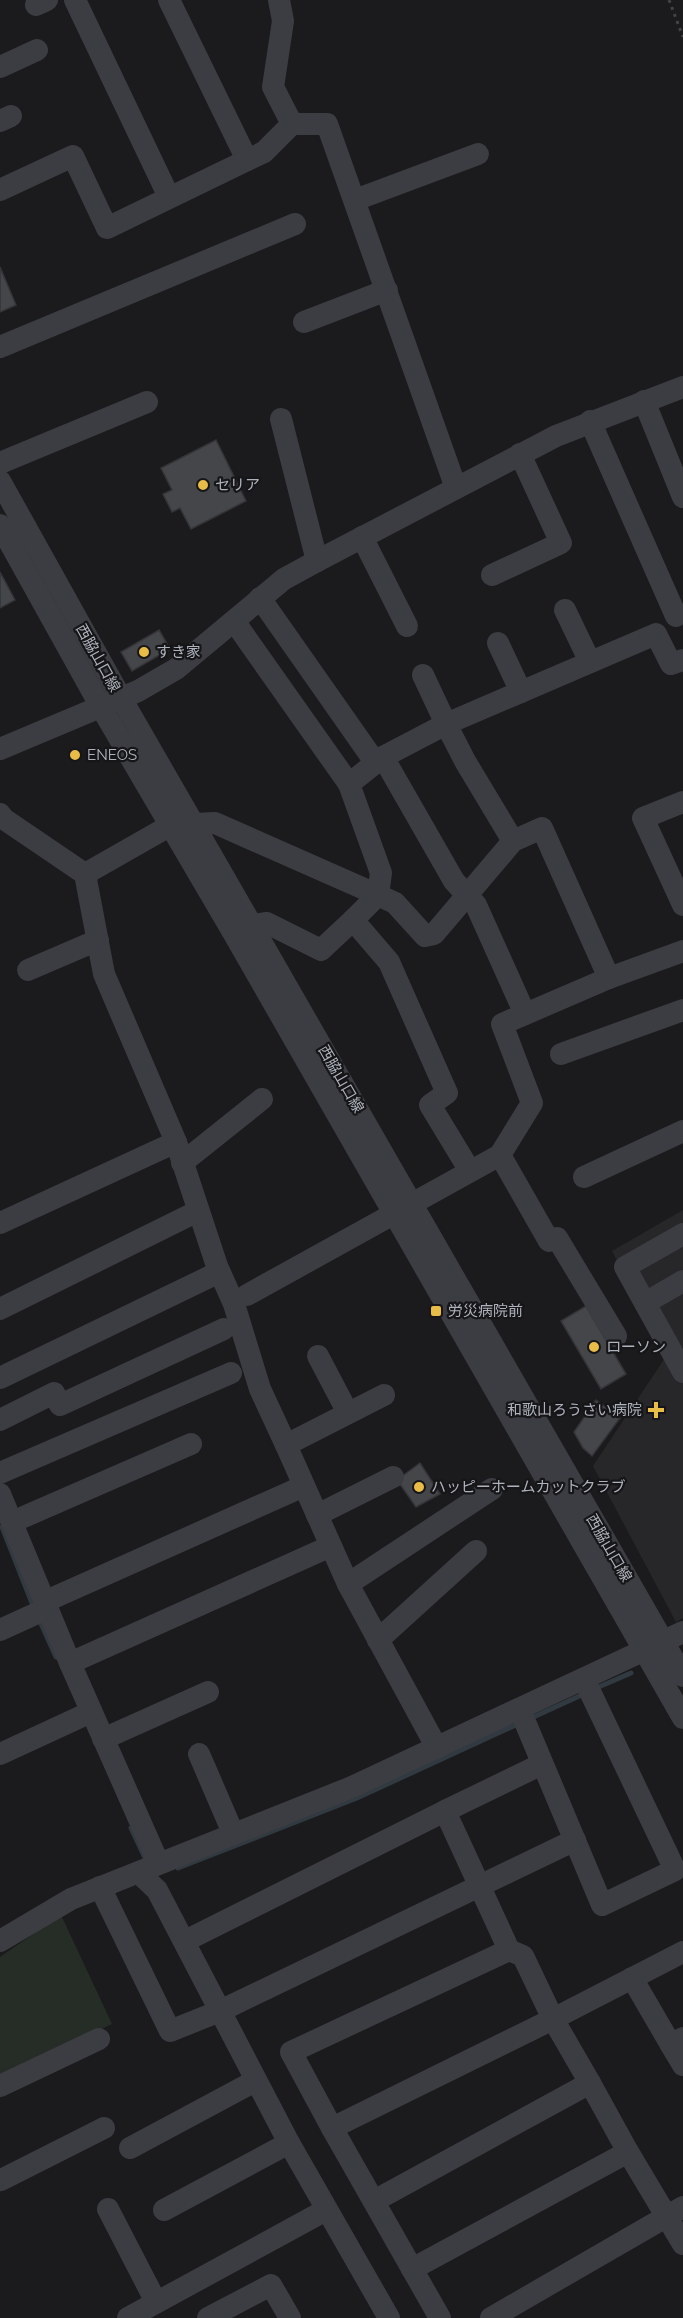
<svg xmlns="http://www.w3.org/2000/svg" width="683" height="2318" font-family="Raleway,'Noto Sans JP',sans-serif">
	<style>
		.built { fill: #27272a }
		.green { fill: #252d26 }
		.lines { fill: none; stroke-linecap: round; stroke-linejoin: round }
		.stream { stroke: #313941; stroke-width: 5 }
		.building { fill: #45464a; stroke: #353539; stroke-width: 1.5 }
		.path { stroke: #424449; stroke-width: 3; stroke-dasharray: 3 4.5; stroke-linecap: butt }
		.minor { stroke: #3c3d42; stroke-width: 22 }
		.poi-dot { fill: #e9bb47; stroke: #161618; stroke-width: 2 }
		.labels { text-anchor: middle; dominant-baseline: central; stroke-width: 4.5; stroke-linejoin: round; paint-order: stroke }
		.poi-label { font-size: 15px; fill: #aeb2bc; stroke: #161618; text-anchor: start }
		.street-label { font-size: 15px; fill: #aeb2bc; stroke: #161618 }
	</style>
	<rect width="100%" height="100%" fill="#1b1b1d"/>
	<!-- built -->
	<path class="built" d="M683 1210V1618L676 1622 593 1466 667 1355 612 1251Z"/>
	<!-- green -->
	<path class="green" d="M61 1915 112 2024 0 2077V1957Z"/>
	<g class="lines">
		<!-- stream -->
		<g class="stream">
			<path d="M2 1527 34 1608"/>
			<path d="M39 1619 56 1657"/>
			<path d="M594 1689 631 1673"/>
			<path d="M529 1719 586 1693"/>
			<path d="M131 1828 147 1862"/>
			<path d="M178 1868 357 1798 520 1723"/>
		</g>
	</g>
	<!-- building -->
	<g class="building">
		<path d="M0 267 16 305 0 312Z"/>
		<path d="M216 440 246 501 191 529 180 508 172 512 163 494 172 490 161 468Z"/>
		<path d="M0 572 15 600 0 608Z"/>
		<path d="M159 630 170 649 132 671 121 652Z"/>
		<path d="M586 1306 626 1374 601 1389 561 1321Z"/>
		<path d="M596 1400 620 1418 592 1456 583 1448 574 1432Z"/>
		<path d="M420 1463 440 1494 416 1507 397 1480Z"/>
	</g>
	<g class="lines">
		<!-- path -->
		<path class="path" d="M669 0 683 37"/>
		<!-- minor -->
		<g class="minor">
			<path d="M75 0 169 197"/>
			<path d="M169 0 247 160"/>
			<path d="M279 0 283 21 273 87 292 124"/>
			<path d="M36 5 47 0"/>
			<path d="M0 67 37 50"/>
			<path d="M0 121 11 116"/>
			<path d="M0 190 73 156 107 228 264 152 292 124H327L456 488"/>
			<path d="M355 200 478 154"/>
			<path d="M304 322 387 290"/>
			<path d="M0 347 295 224"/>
			<path d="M644 401 683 497"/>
			<path d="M281 419 317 561"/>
			<path d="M590 421 676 616"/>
			<path d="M0 463 147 402"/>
			<path d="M0 481 121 698 683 1676"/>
			<path d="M0 525 101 707 234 934 683 1718"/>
			<path d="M362 537 407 626"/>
			<path d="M492 575 561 543 520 454"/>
			<path d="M260 598 375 762"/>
			<path d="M565 610 590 662"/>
			<path d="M234 621 349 784 381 873 378 895 395 903 425 936 434 934 513 841 542 828 609 978"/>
			<path d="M498 643 521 692"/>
			<path d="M423 675 446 724 656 634 671 664 683 660"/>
			<path d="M0 749 138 691 176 669 284 579 317 561 556 436 683 387"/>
			<path d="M383 757 454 881 476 905 525 1014"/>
			<path d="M349 784 383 757 446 724 465 761 513 841"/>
			<path d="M683 802 643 818 683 905"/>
			<path d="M0 814 4 819 85 874 171 825"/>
			<path d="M194 824 215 823 378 895 353 920"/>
			<path d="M85 874 104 974 176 1142 217 1266 234 1304 260 1389 286 1445"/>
			<path d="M242 930 253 925 267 923 321 950 353 920 389 962 447 1093 430 1105 470 1171"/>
			<path d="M28 970 98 940"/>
			<path d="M561 1054 683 1010"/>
			<path d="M500 1155 549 1241 557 1238 616 1336"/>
			<path d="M182 1163 262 1099"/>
			<path d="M584 1177 683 1131"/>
			<path d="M0 1223 176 1142"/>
			<path d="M683 1234 625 1267 683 1372"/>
			<path d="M247 1295 500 1155 532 1103 502 1024 609 978 683 951"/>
			<path d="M645 1303 683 1281"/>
			<path d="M0 1309 198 1211"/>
			<path d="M318 1356 348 1413"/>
			<path d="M0 1378 211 1276"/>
			<path d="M0 1420 54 1393 60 1405 224 1329"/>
			<path d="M0 1473 231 1373"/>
			<path d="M0 1494 70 1663 158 1862"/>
			<path d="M317 1515 393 1477"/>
			<path d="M12 1522 191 1444"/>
			<path d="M331 1546 286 1445 384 1395"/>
			<path d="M44 1602 304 1486"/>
			<path d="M0 1630 46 1609"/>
			<path d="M378 1640 476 1551"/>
			<path d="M70 1663 331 1546 348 1584"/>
			<path d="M520 1710 602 1905 675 1870 584 1679"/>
			<path d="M103 1739 208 1692"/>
			<path d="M437 1748 348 1584 492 1489"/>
			<path d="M0 1754 91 1712"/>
			<path d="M199 1754 233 1833"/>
			<path d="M445 1811 542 1764"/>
			<path d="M139 1873 157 1890 289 2143 389 2318"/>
			<path d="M100 1887 170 2031 220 2011 575 1840"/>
			<path d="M0 1941 71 1899 352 1787 683 1632"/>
			<path d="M185 1941 445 1811 509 1950"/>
			<path d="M632 1978 671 2045 683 2038"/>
			<path d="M671 2045 683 2065"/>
			<path d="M0 2086 99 2039"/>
			<path d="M332 2128 291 2052 509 1950 523 1956 553 2019 590 2083 374 2201"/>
			<path d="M130 2148 255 2081"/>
			<path d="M628 2152 683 2244"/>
			<path d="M0 2179 1 2180 104 2128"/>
			<path d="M108 2209 156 2302"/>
			<path d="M164 2210 289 2143"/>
			<path d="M412 2269 628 2152 590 2083"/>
			<path d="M128 2318 326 2210"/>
			<path d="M208 2318 271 2285 290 2318"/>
			<path d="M440 2318 332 2128 553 2019 683 1952"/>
			<path d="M491 2318 683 2207"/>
		</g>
	</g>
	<!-- markers -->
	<g class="poi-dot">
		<circle cx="203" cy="485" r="6"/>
		<circle cx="144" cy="652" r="6"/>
		<circle cx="75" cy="755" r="6"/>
		<rect x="430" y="1305" width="12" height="12" rx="3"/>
		<circle cx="594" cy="1347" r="6"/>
		<path d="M653 1401h6v6h6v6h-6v6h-6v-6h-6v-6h6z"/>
		<circle cx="419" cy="1487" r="6"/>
	</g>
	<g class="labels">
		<!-- poi labels -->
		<g class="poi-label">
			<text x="215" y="485">セリア</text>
			<text x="156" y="652">すき家</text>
			<text x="87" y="755">ENEOS</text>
			<text x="448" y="1311">労災病院前</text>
			<text x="606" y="1347">ローソン</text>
			<text x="642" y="1410" text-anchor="end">和歌山ろうさい病院</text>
			<text x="431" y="1487">ハッピーホームカットクラブ</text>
		</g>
		<!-- street labels -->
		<g class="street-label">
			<text transform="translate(98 658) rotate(61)">西脇山口線</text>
			<text transform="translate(341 1079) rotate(60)">西脇山口線</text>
			<text transform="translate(609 1548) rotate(60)">西脇山口線</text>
		</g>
	</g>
</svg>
